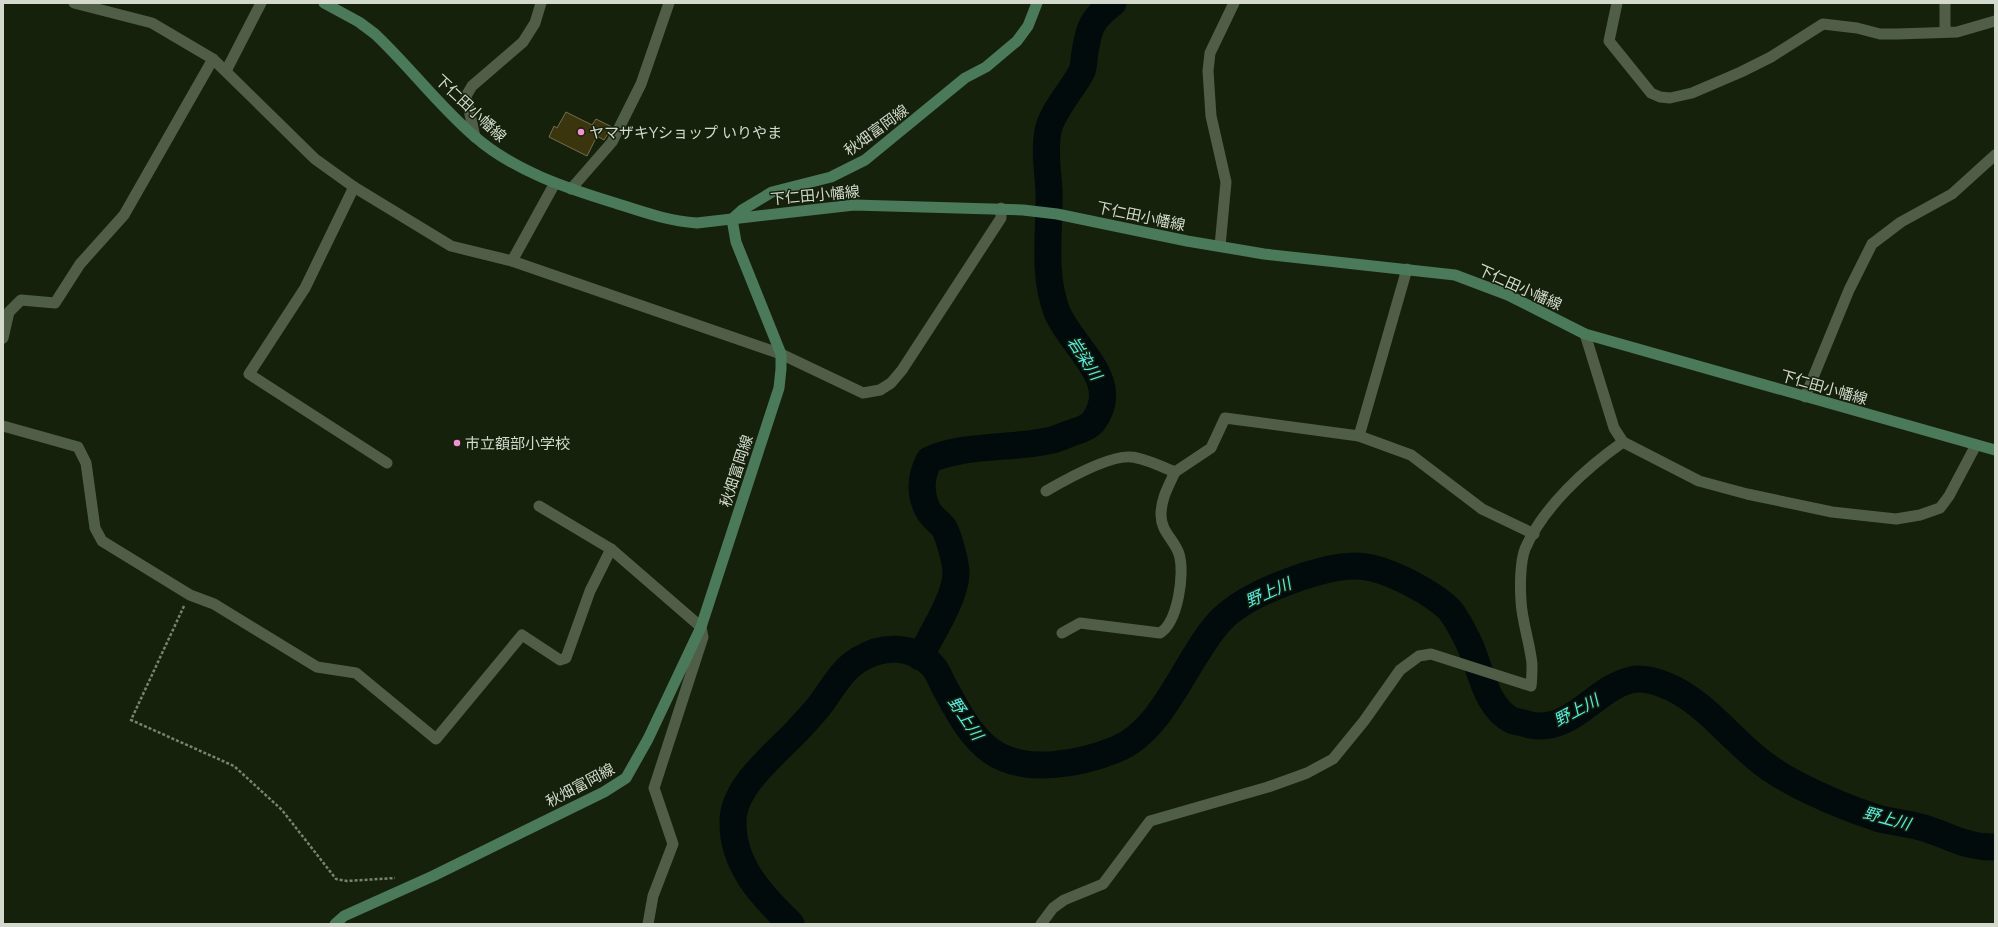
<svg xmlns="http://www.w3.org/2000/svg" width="1998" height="927" font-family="Mulish,'Noto Sans JP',sans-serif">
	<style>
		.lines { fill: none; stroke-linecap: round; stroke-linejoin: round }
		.river { stroke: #020b0b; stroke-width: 27 }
		.building { fill: #3b350e; stroke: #716e53 }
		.path { stroke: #798271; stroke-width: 2.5; stroke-dasharray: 3 2; stroke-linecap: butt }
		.minor { stroke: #515e47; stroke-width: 11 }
		.secondary { stroke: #4b7a5a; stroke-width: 11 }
		.poi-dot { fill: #f491d3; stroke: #16210c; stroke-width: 1.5 }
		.labels { text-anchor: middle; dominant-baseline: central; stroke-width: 3; stroke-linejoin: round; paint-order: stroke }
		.street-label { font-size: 15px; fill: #d3dacd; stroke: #16210c }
		.poi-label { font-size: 15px; fill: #d3dacd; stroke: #16210c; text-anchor: start }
		.water-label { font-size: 16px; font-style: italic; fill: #58ede7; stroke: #16210c }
	</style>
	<rect width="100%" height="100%" fill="#16210c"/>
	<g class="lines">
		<!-- river -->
		<g class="river">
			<path d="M920 657C931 635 956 597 956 573 956 563 949 537 944 528 940 522 931 517 928 510 919 493 921 476 929 460 965 444 1009 449 1047 441 1055 440 1063 436 1071 433 1078 431 1088 428 1093 422 1124 381 1072 348 1057 312 1042 273 1050 231 1049 191 1048 171 1044 151 1048 131 1052 111 1073 89 1082 71 1084 66 1084 58 1085 52 1089 27 1092 19 1113 3"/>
			<path d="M791 924C762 896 732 865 733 821 733 787 775 754 797 731 805 722 813 714 820 705 832 689 842 669 860 659 883 645 912 645 932 665 938 671 941 681 945 688 957 710 970 736 991 751 1025 775 1081 764 1117 749 1165 729 1186 658 1220 621 1241 599 1275 586 1304 576 1324 570 1351 562 1372 568 1396 574 1431 592 1449 609 1456 617 1462 629 1467 639 1481 665 1483 706 1513 721 1515 721 1528 724 1530 725 1572 733 1594 689 1631 680 1642 677 1655 681 1665 685 1703 700 1728 736 1760 761 1790 785 1841 806 1877 818 1891 822 1906 823 1920 827 1947 834 1965 848 1995 847"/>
		</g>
	</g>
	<!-- building -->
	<path class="building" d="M566 112 592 125 596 119 612 127 604 140 597 136 587 156 549 137 554 126 557 128Z"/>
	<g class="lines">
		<!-- path -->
		<path class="path" d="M184 606 131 720 234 766 282 810 336 879 347 881 395 878"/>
		<!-- minor -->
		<g class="minor">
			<path d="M74 3 152 23 213 59 315 159 354 187 451 246 512 261 781 354 863 393 880 390 891 383 902 370 1001 218V208"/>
			<path d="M1617 3 1609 41 1651 93 1660 97 1670 98 1692 93 1741 72 1771 57 1823 24 1857 28 1880 34H1897L1957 32 1995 21"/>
			<path d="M1945 3V32"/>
			<path d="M226 71 261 3"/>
			<path d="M475 137 466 96 472 86 523 42 535 23 541 3"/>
			<path d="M354 187 305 288 249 374 387 463"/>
			<path d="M571 189 612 142 641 84 669 3"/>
			<path d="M1220 246 1226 182 1211 116 1208 71 1210 53 1234 3"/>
			<path d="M512 261 555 183"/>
			<path d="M1585 334 1614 428 1623 442 1699 481 1747 494 1832 512 1896 519 1920 515 1940 508 1949 496 1976 445"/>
			<path d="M3 338 9 312 21 300 55 303 80 264 124 215 213 59"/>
			<path d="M1805 397 1849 290 1872 244 1901 222 1952 194 1995 155"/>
			<path d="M3 426 78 447 86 463 95 528 102 541 190 595 214 604 317 667 356 673 436 739 522 635 560 660 566 658 590 591 611 549"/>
			<path d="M1359 436 1411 455 1482 509 1534 534"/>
			<path d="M1046 491C1065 480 1110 455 1131 457 1145 458 1162 467 1175 472L1211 448 1225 418 1359 436 1407 269"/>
			<path d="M539 506 611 549 701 627 703 637 654 788 673 844 653 896 648 924"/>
			<path d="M1062 633 1080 623 1160 633C1178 622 1185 573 1179 554 1174 539 1161 532 1161 515 1161 499 1168 487 1175 472"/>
			<path d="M1041 924 1053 908 1064 900 1103 884 1150 821 1268 787 1307 773 1333 759 1364 721 1400 670 1419 656 1431 654 1531 686C1532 679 1532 671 1532 664 1530 643 1522 622 1521 601 1520 588 1520 562 1525 549 1543 507 1586 468 1623 442"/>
		</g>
		<!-- secondary -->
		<g class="secondary">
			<path d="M324 3 359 22 375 34C410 67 438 105 474 136 514 171 566 188 615 203 643 212 668 221 697 223L854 205 1023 210 1057 214 1187 241 1264 254 1455 275 1508 295 1585 334 1995 450"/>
			<path d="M732 219 742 210 772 192 831 177 865 160 965 78 986 67 1017 41 1028 26 1037 3"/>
			<path d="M335 924 344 916 433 876 604 792 626 778 648 739 701 627 779 388 781 369V354L736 242 732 219"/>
		</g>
	</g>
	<!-- markers -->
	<g class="poi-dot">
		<circle cx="581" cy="132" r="4"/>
		<circle cx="457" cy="443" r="4"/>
	</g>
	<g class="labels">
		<!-- street labels -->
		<g class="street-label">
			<text transform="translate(471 108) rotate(43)">下仁田小幡線</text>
			<text transform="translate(876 130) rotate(-36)">秋畑富岡線</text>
			<text transform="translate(815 195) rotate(-5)">下仁田小幡線</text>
			<text transform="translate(1141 216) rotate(12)">下仁田小幡線</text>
			<text transform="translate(1520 287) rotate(24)">下仁田小幡線</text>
			<text transform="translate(1824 387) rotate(16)">下仁田小幡線</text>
			<text transform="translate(736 471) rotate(-72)">秋畑富岡線</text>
			<text transform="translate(580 785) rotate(-28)">秋畑富岡線</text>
		</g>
		<!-- poi labels -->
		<g class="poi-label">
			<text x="589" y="132">ヤマザキYショップ いりやま</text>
			<text x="465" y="443">市立額部小学校</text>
		</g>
		<!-- water labels -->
		<g class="water-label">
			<text transform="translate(1085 358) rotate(57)">岩染川</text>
			<text transform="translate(1268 592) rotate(-24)">野上川</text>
			<text transform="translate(1576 710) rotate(-28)">野上川</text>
			<text transform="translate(966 718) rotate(56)">野上川</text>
			<text transform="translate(1887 818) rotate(15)">野上川</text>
		</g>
	</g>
	<!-- border -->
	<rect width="1998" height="927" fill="none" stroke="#d3dacd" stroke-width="8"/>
</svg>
